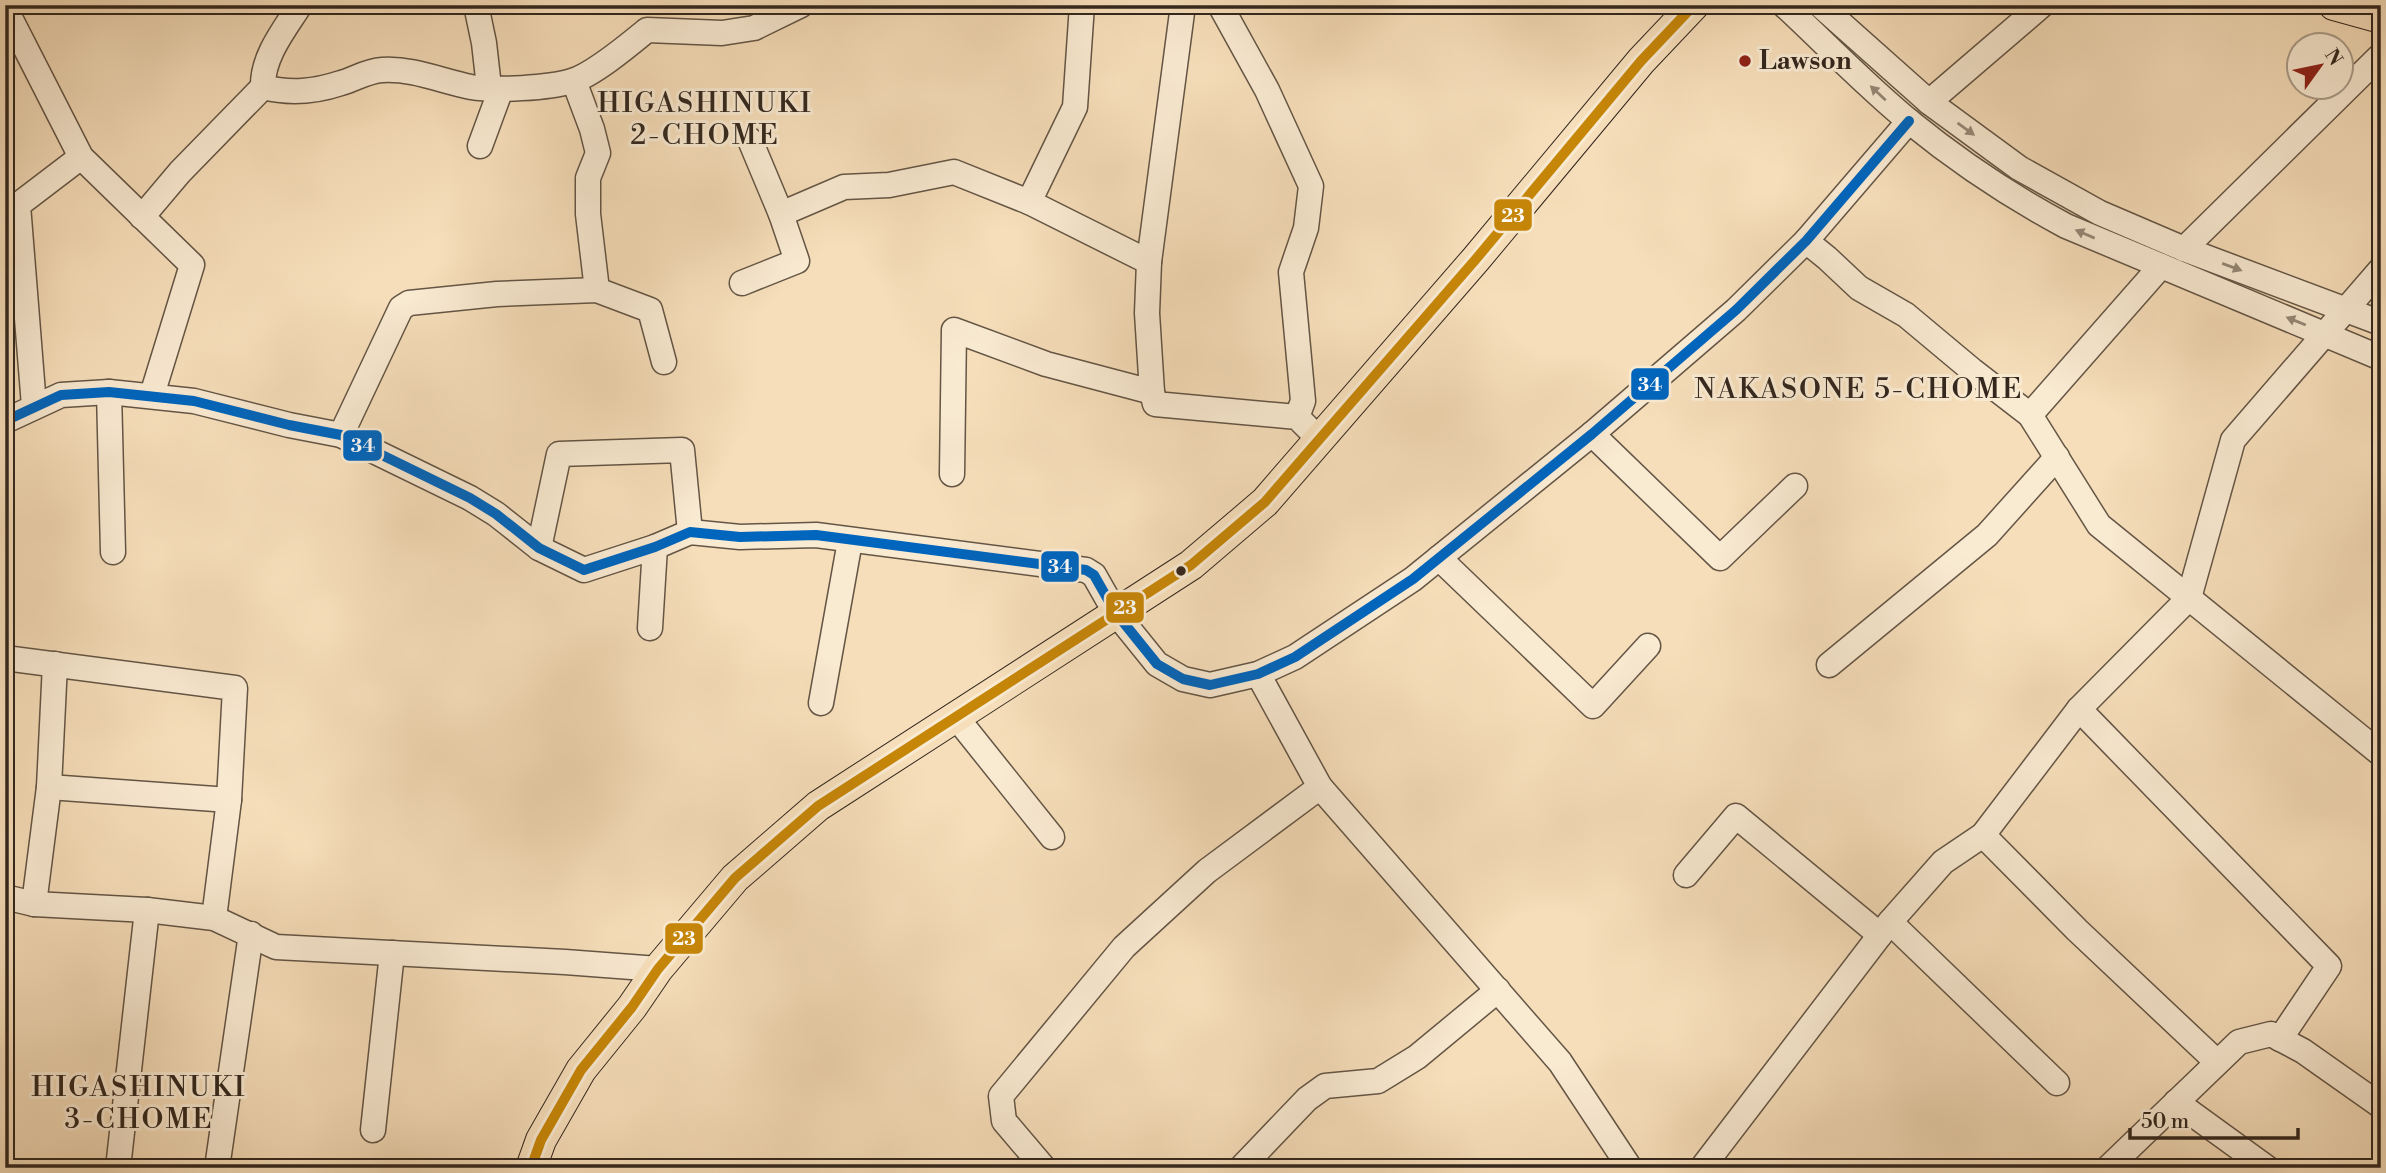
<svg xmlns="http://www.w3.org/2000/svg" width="2386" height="1173" font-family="'Libre Bodoni',serif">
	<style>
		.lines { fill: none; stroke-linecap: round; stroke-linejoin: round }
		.minor-casing { stroke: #645545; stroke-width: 27 }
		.major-casing { stroke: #33271e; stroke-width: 32 }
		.minor { stroke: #f9ead2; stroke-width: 24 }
		.major { stroke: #f6deba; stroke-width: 30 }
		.bus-1-casing { stroke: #f9ead2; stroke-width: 16 }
		.bus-2-casing { stroke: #f9ead2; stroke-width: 16 }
		.bus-1 { stroke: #0065bd; stroke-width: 10 }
		.bus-2 { stroke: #c68608; stroke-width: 10 }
		.oneway { fill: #968878 }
		.poi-dot { fill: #8f2418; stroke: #f9ead2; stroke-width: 2.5 }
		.bus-dot { fill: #33271e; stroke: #f9ead2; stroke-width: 2.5 }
		.labels { text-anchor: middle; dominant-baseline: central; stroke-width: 6; stroke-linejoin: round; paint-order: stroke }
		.poi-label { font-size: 26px; font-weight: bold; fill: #33271e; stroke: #f9ead2; text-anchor: start }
		.neighbourhood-label { font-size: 28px; letter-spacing: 2px; fill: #33271e; stroke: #f9ead2 }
		.line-badge { stroke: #f9ead2; stroke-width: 2.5 }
		.badge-label { font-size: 19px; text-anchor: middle; font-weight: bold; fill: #fff }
	</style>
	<rect width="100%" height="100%" fill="#f6deba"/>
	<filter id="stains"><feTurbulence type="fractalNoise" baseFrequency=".00286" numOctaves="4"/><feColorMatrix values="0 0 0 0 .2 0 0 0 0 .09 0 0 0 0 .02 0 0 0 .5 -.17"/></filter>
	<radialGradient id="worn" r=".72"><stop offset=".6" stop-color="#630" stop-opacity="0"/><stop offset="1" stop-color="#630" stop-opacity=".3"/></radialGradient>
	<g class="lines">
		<!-- minor casing -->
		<g class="minor-casing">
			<g id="minor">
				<path d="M476 5 484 43 489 87"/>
				<path d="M1082 5 1075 107 1029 202 1149 262"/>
				<path d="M1183 5 1149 262 1147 313 1152 392 1155 404 1297 417 1319 439"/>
				<path d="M1220 5 1267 90 1311 186 1306 228 1291 272 1303 401 1297 417"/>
				<path d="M1784 5C1826 44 1866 86 1910 122 1959 162 2010 196 2066 226L2381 358"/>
				<path d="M1820 5 1929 102 2019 168 2100 213 2184 249 2381 323"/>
				<path d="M5 8 81 157 192 265 152 395"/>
				<path d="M574 81 592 129 598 153 588 178V214L597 290"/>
				<path d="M263 87C262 57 284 30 300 5"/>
				<path d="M1929 102 2042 5"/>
				<path d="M750 140 781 214 844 187 889 185 954 172 1029 202"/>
				<path d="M480 146 501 89"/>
				<path d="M142 217 180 172 263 87C290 94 314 92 341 83 355 79 367 71 382 70 413 68 441 81 471 87 495 91 549 88 572 81 593 75 630 44 647 30L722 33 754 28 801 5"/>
				<path d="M1806 241 1827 258 1859 288 1906 315 1973 371 2030 415 2099 525 2381 754"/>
				<path d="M2184 249 2381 55"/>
				<path d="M742 283 797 261 781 214"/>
				<path d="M109 392 113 552"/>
				<path d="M34 406 18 205 81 157"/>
				<path d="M2030 415 2161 266"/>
				<path d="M5 421 61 395 109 392 194 401 289 425 341 435 470 498 496 514 539 548 584 570 655 547 690 532 740 537 816 535 1086 570 1094 575 1115 612 1157 664 1183 679 1210 685 1258 674 1295 657 1413 579 1592 434 1736 310 1806 241 1909 121"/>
				<path d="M1592 434 1720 558 1795 486"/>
				<path d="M341 435 401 308 409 303 497 294 597 290 650 310 664 362"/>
				<path d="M952 474 954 330 1046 364 1152 392"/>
				<path d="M539 548 559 454 682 450 690 532"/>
				<path d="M1439 558 1593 706 1648 646"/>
				<path d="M650 628 655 547"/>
				<path d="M5 658 235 688 229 800 214 918"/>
				<path d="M1829 665 1987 535 2057 457"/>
				<path d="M1258 674 1320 787 1560 1062 1630 1168"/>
				<path d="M821 703 850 541"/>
				<path d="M2079 709 2329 966 2280 1039"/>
				<path d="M956 717 1052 837"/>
				<path d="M49 787 229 800"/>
				<path d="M1983 835 2077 930 2217 1062"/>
				<path d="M1686 875 1736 816 1880 935"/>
				<path d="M5 897 34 904 147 910 214 918 276 947 565 962 658 969"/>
				<path d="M34 904 49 787 55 664"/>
				<path d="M1890 922 2057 1083"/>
				<path d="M2176 1102 2267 1168"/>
				<path d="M373 1130 392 953"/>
				<path d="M118 1168 147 910"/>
				<path d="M217 1168 251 934"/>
				<path d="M1044 1168 1004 1121 1001 1096 1124 947 1207 871 1320 787"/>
				<path d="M1241 1168 1307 1099 1325 1086 1378 1081 1417 1057 1498 990"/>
				<path d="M1702 1168 1890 922 1943 862 1983 835 2079 709 2189 598 2233 440 2381 269"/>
				<path d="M2108 1168 2239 1042 2271 1034 2303 1051 2381 1106"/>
			</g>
		</g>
		<!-- major casing -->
		<g class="major-casing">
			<g id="major">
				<path d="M2334 5 2381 18"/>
				<path d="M531 1168 541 1140 581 1070 632 1007 658 969 735 878 818 806 1191 565 1265 502 1476 259 1641 61 1694 5"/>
			</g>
		</g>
		<!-- minor -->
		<use href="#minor" class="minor"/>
		<!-- major -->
		<use href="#major" class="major"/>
		<!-- bus-1 casing -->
		<g class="bus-1-casing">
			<path id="bus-1" d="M5 421 61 395 109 392 194 401 289 425 341 435 470 498 496 514 539 548 584 570 655 547 690 532 740 537 816 535 1086 570 1094 575 1115 612 1157 664 1183 679 1210 685 1258 674 1295 657 1413 579 1592 434 1736 310 1806 241 1909 121"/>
		</g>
		<!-- bus-2 casing -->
		<g class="bus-2-casing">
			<path id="bus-2" d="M531 1168 541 1140 581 1070 632 1007 658 969 735 878 818 806 1191 565 1265 502 1476 259 1641 61 1694 5"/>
		</g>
		<!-- bus-1 -->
		<use href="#bus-1" class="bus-1"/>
		<!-- bus-2 -->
		<use href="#bus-2" class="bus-2"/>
	</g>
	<!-- one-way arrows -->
	<defs><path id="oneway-solid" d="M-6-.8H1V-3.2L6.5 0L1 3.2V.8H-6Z" transform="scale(1.75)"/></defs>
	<g class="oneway">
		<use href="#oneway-solid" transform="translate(1878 93) rotate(-137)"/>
		<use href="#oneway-solid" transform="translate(1966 129) rotate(36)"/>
		<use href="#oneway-solid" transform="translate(2085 234) rotate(-157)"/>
		<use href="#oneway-solid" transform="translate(2232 267) rotate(20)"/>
		<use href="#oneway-solid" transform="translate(2296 321) rotate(-158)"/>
	</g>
	<!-- markers -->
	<circle class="poi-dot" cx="1745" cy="61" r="7"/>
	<circle class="bus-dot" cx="1181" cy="571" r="6"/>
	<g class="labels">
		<!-- poi labels -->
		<g class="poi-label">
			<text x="1759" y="61">Lawson</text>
		</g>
		<!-- neighbourhood labels -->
		<g class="neighbourhood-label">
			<text x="705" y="103">HIGASHINUKI<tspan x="705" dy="32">2-CHOME</tspan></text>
			<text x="1859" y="389">NAKASONE 5-CHOME</text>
			<text x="139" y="1087">HIGASHINUKI<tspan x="139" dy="32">3-CHOME</tspan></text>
		</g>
	</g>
	<g class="line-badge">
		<rect x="1493" y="198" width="40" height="34" rx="7" fill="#c68608"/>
		<rect x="1630" y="367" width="40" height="34" rx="7" fill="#0065bd"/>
		<rect x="342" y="429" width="41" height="33" rx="7" fill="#0065bd"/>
		<rect x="1040" y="550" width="40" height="33" rx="7" fill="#0065bd"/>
		<rect x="1105" y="591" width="40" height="33" rx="7" fill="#c68608"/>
		<rect x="664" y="922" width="40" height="33" rx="7" fill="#c68608"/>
	</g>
	<g class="badge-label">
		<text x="1513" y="222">23</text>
		<text x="1650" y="391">34</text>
		<text x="363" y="452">34</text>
		<text x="1060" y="573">34</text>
		<text x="1125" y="614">23</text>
		<text x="684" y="945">23</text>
	</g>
	<!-- margin -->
	<rect width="2386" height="1173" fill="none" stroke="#f6deba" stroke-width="28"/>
	<rect x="7" y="7" width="2372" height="1159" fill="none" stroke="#33271e" stroke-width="3.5"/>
	<rect x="14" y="14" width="2358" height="1145" fill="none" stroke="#33271e" stroke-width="2"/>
	<!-- north arrow -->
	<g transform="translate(2320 66) rotate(57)"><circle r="33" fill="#f9ead2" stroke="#aa9c8a" stroke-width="2"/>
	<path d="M0-5L12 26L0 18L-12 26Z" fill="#8f2418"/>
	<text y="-10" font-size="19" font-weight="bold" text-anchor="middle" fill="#33271e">N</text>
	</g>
	<!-- scale -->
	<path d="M2130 1128v10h168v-10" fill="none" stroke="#33271e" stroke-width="3.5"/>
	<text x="2141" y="1128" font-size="21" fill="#33271e" stroke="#f9ead2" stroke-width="5" paint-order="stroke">50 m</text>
	<rect width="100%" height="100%" filter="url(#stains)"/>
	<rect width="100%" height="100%" fill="url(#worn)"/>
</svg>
